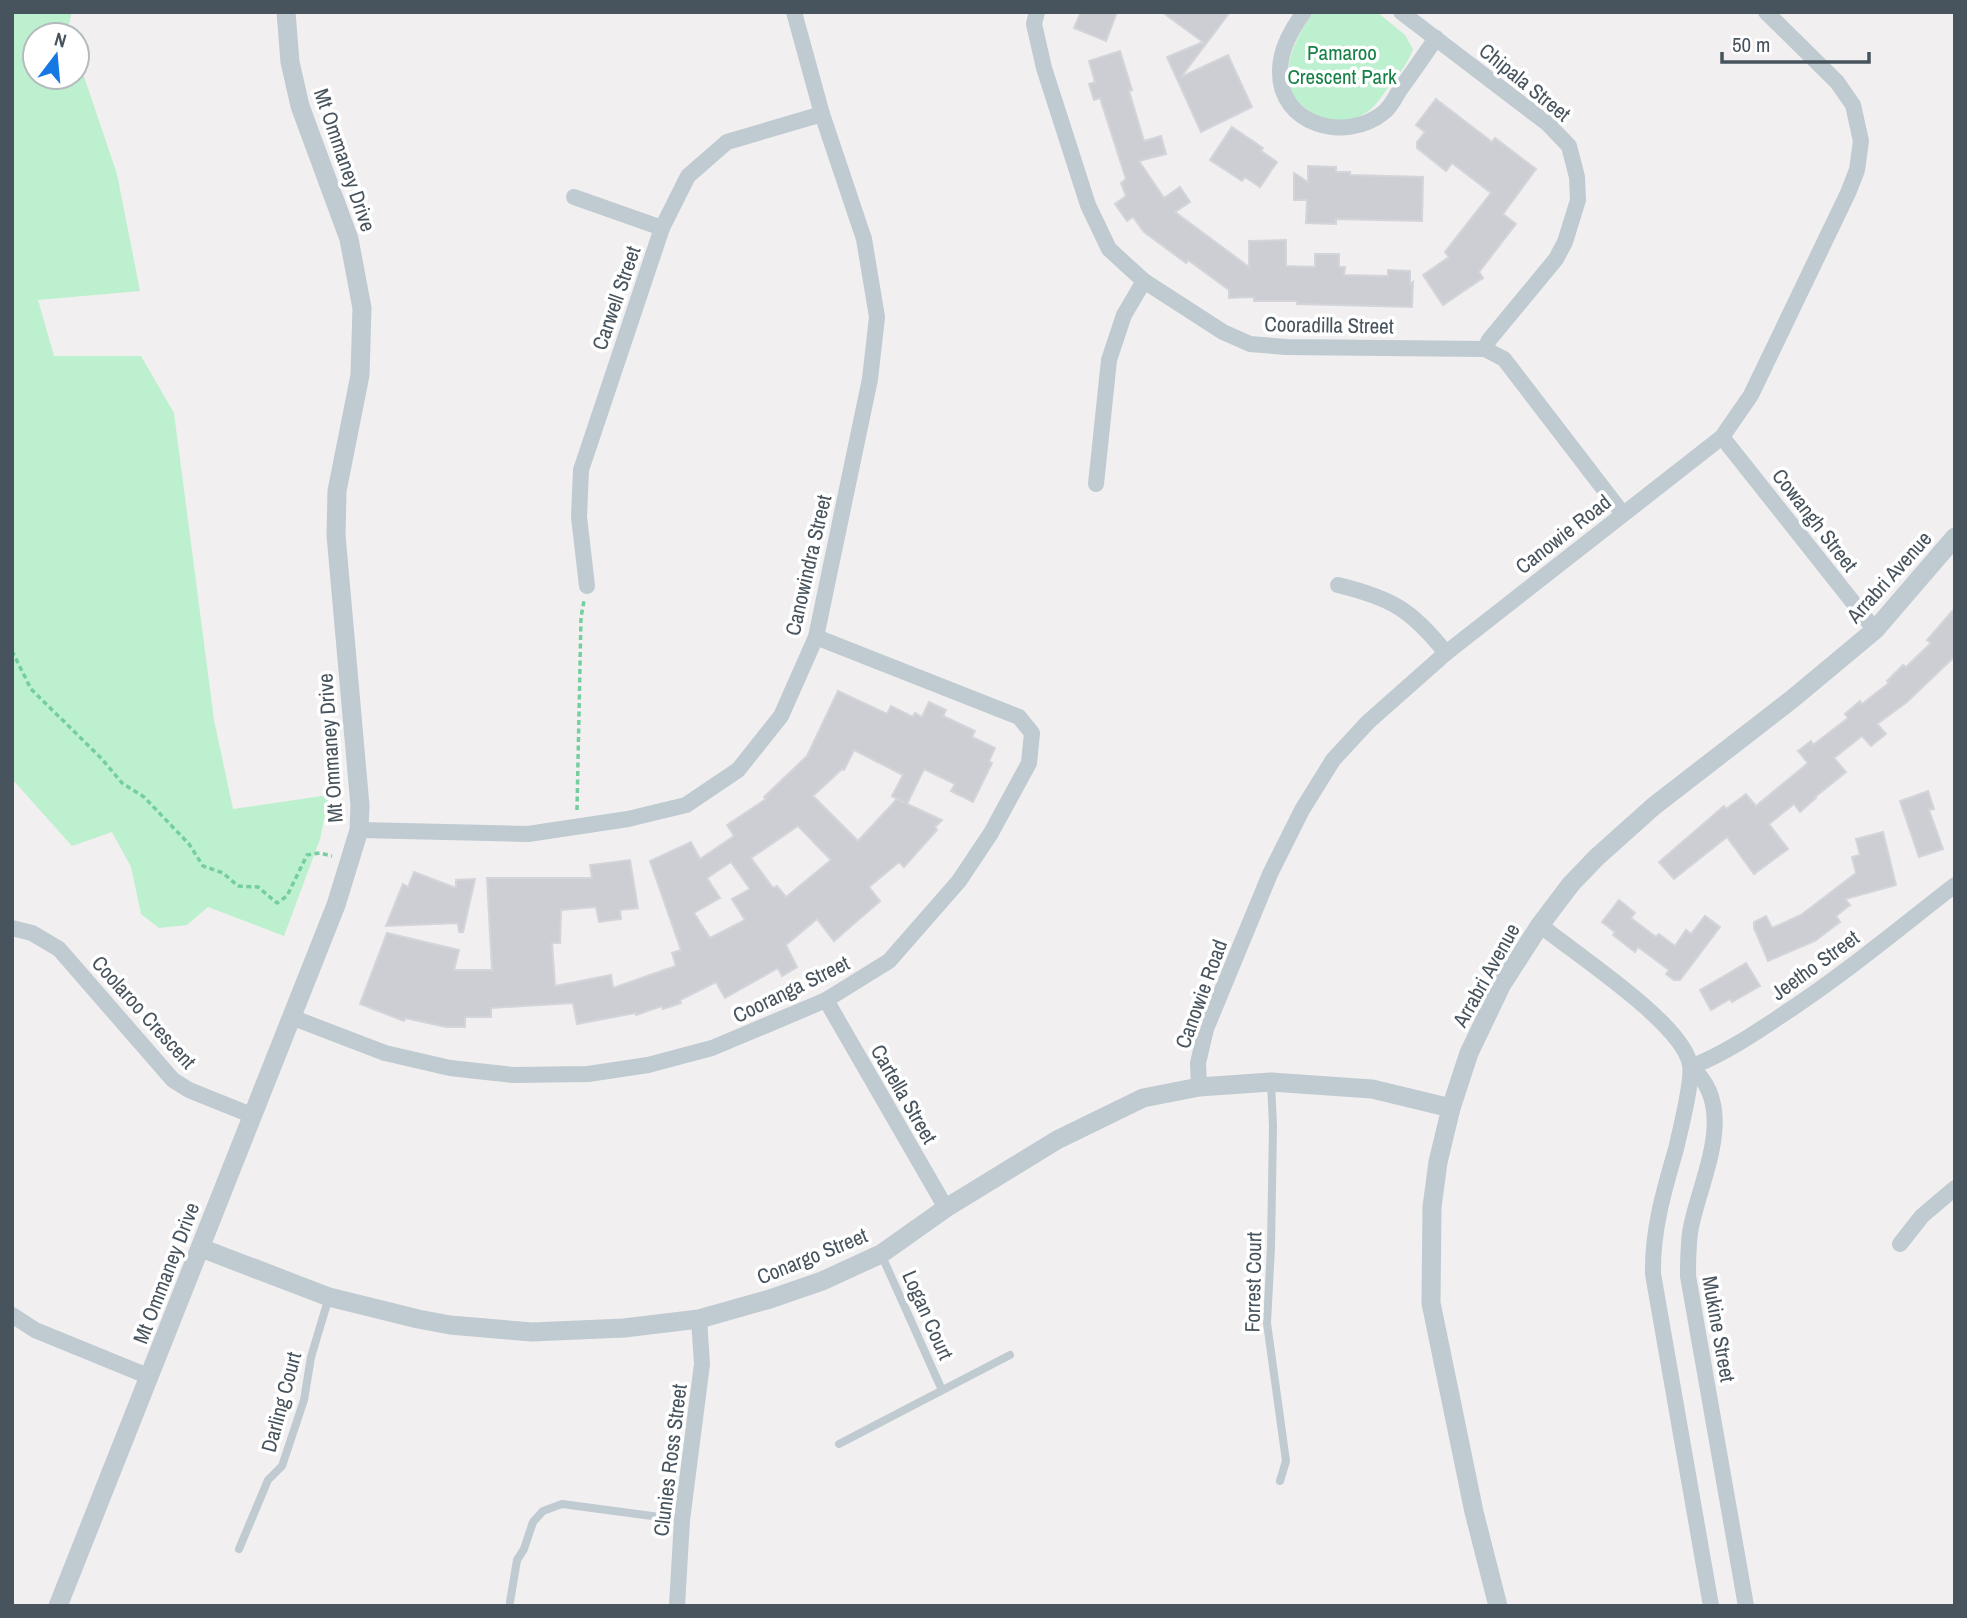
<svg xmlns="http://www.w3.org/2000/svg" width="1967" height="1618" font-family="'Archivo Narrow',sans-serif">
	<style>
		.green { fill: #bdf0ce }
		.building { fill: #ccced4; stroke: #d3d5da; stroke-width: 2; fill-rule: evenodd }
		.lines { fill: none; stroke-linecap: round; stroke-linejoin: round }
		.path { stroke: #74ce9e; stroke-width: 3.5; stroke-dasharray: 5 3.5; stroke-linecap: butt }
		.service { stroke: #bfcad1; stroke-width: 8 }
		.minor { stroke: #bfcad1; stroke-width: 16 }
		.tertiary { stroke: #bfcad1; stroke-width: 19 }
		.labels { text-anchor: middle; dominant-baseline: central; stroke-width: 7; stroke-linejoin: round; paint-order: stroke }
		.park-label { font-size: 21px; fill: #168046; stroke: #fff }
		.street-label { font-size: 21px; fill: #47535d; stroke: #fff }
	</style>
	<rect width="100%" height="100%" fill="#f1efef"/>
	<!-- green -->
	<g class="green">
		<path d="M12 12H72L68 28 70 35H35V77H77V56L117 174 140 291 38 300 54 356H141L174 413 214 720 233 809 329 795 320 839 284 936 208 907 187 925 159 928 141 914 131 867 112 832 72 846 12 779Z"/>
		<path d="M1314 12H1377L1405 35 1413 49C1408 63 1400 73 1390 85 1384 93 1378 103 1370 110 1348 127 1321 123 1302 105 1297 101 1291 93 1290 87 1283 62 1299 32 1314 12Z"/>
	</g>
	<!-- building -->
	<g class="building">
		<path d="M1081 12H1117L1106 41 1074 28Z"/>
		<path d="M1162 12H1230L1181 77 1228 55 1252 107 1201 132 1167 57 1203 42Z"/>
		<path d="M1120 51 1132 90 1129 91 1144 141 1161 136 1166 154 1139 161 1164 198 1180 187 1190 202 1175 212 1249 267V241L1286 240V266L1315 267V254H1339V267H1345L1344 275 1388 276V270L1410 271V284L1413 282 1412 307 1297 304V301H1254V297L1229 298V290L1188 260 1186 263 1144 232 1133 217 1127 221 1115 204 1126 196 1121 183 1126 179 1100 98 1094 100 1089 84 1095 82 1089 61Z"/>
		<path d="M1436 99 1492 142 1495 138 1536 169 1503 214 1516 224 1479 272 1483 278 1443 305 1423 275 1449 257 1445 252 1491 193 1452 163 1446 171 1417 148V142L1425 132 1416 125Z"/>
		<path d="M1232 127 1263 148 1261 151 1277 162 1260 187 1245 177 1242 181 1210 160Z"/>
		<path d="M1308 166 1336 167V172H1350V175L1423 177 1422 221 1336 219V224L1306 223 1307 200H1294V173L1308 182Z"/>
		<path d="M1955 608V656L1907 702 1877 724 1886 734 1871 746 1862 736 1834 758 1846 772 1815 797 1816 798 1800 812 1794 804 1769 824 1788 849 1754 874 1727 837 1674 879 1659 862 1724 806 1726 809 1746 794 1756 806 1808 763 1798 751 1811 741 1813 745 1848 718 1845 714 1860 701 1862 704 1889 683 1887 681 1903 665 1906 667 1931 643 1927 640Z"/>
		<path d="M838 691 887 714 891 706 913 717 915 713 922 717 929 702 946 710 943 716 975 731 972 737 995 748 989 761 992 763 973 802 951 791 955 784 924 769 907 804 942 820 935 827 937 830 904 867 899 862 869 887 880 901 834 941 817 919 786 945 797 967 782 976 778 968 725 998 716 982 680 1000 681 1003 663 1009 662 1006 636 1015 635 1013 577 1024 573 1003 491 1008V1017H465V1027H446L405 1018 404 1021 360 1004 387 933 459 950 454 970H492L487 878H592L590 865 630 860 638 908 620 910 621 919 599 922 596 907 561 910 560 943H552L555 986 611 975 613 988 676 966 672 953 681 950 650 861 691 842 700 859 734 836 727 825 766 799 764 797 807 756ZM854 750 903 775 892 796 905 803 897 799 858 841 813 796 842 769 844 770ZM798 826 831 860 786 897 777 886 773 888 751 858ZM731 862 750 889 732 899 745 920 710 938 694 913 720 898 707 878Z"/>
		<path d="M1928 791 1934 809 1929 810 1943 849 1919 857 1900 801Z"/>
		<path d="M1883 832 1896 885 1845 899 1850 905 1836 916 1840 922 1815 941 1768 961 1754 928V922L1766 916 1772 928 1801 915 1856 873 1852 857 1860 855 1856 839Z"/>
		<path d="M414 872 456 888V880L475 879 463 932H459L458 923 386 926 403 884 408 887Z"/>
		<path d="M1619 900 1635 913 1631 918 1656 937 1659 934 1675 946 1686 930 1691 934 1705 916 1720 927 1680 980H1674L1666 974 1669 970 1638 947 1635 952 1613 935 1615 932 1602 922Z"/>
		<path d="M1746 963 1760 986 1732 1002 1730 999 1711 1010 1700 990Z"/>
	</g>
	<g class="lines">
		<!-- path -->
		<g class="path">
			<path d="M12 651 31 689 102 759 122 783 144 797 189 844 203 866 223 873 238 886 258 887 277 903 287 896 307 855 320 853 332 856"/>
			<path d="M577 810 581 617 584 601"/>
		</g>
		<!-- service -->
		<g class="service">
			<path d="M1271 1082 1273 1126 1271 1247 1267 1323 1286 1461 1280 1481"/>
			<path d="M881 1254 942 1390"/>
			<path d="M839 1444 1010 1355"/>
			<path d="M239 1549 268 1480 282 1466 304 1400 311 1357 329 1297"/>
			<path d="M510 1602 517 1560 524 1549 533 1522 543 1511 562 1504 682 1520"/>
		</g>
		<!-- minor -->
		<g class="minor">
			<path d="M1037 12 1034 24 1044 68 1088 205 1109 249 1144 281 1223 332 1250 344 1286 347 1485 349 1504 359 1623 514"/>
			<path d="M1304 12C1292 29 1280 49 1280 71 1279 125 1345 143 1383 113 1390 108 1395 98 1399 91 1412 73 1424 56 1436 38"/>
			<path d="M1401 12 1548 124 1569 146 1577 177 1578 200 1565 242 1556 259 1489 340 1485 349"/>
			<path d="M574 197 662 228"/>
			<path d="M1722 437 1875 630"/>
			<path d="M1096 484 1109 360 1124 315 1144 281"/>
			<path d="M1338 585C1391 598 1411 609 1446 653"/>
			<path d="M587 586 579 517 581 470 662 228 688 176 727 142 822 114"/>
			<path d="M359 830 528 834 628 819 686 805 738 770 781 716 816 637 870 379 877 317 864 239 822 114 794 12"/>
			<path d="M1540 925C1574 953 1684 1024 1690 1065 1693 1081 1680 1131 1676 1149 1664 1190 1652 1231 1653 1274L1711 1606"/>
			<path d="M12 928 32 933 59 949 173 1080 189 1090 251 1115"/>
			<path d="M826 1000 946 1208"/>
			<path d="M291 1017 385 1053 450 1068 513 1075 588 1074 648 1065 712 1048 826 1000 889 961 959 881 991 833 1029 763 1032 733 1019 717 816 637"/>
			<path d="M1691 1067C1739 1108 1701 1177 1691 1227 1688 1243 1688 1259 1688 1276L1746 1606"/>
			<path d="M1691 1067C1723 1054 1751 1036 1779 1017 1841 977 1897 930 1955 885"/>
			<path d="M1199 1087 1198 1063 1206 1029 1270 874 1302 810 1333 760 1368 722 1446 653 1722 437 1751 395 1848 193 1857 170 1861 141 1853 105 1837 82 1766 12"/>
			<path d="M1900 1244 1922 1216 1955 1188"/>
			<path d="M12 1315 35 1330 150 1377"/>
			<path d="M677 1606 682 1520 702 1364 699 1319"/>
		</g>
		<!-- tertiary -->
		<g class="tertiary">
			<path d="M201 1248 329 1297 418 1319 450 1325 532 1332 624 1328 699 1319 770 1299 822 1281 881 1254 946 1208 1057 1140 1143 1098 1199 1087 1271 1082 1372 1089 1451 1108"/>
			<path d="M58 1606 336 905 359 830 360 806 336 535 337 491 360 375 362 308 349 239 300 106 290 62 286 12"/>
			<path d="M1498 1606 1474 1512 1431 1303 1432 1207 1438 1162 1451 1108 1469 1053 1502 984 1540 925 1571 884 1597 857 1654 806 1791 700 1875 630 1955 537"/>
		</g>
	</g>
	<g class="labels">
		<!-- park labels -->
		<g class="park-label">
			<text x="1342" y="52">Pamaroo<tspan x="1342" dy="24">Crescent Park</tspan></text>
		</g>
		<!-- street labels -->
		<g class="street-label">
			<text transform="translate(1525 82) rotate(39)">Chipala Street</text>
			<text transform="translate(345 160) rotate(71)">Mt Ommaney Drive</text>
			<text transform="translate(616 298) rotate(-71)">Carwell Street</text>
			<text transform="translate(1329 325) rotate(1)">Cooradilla Street</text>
			<text transform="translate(1815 520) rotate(52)">Cowangh Street</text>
			<text transform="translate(1563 534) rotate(-38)">Canowie Road</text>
			<text transform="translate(808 565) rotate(-77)">Canowindra Street</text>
			<text transform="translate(1889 577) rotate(-48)">Arrabri Avenue</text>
			<text transform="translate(330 748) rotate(-94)">Mt Ommaney Drive</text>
			<text transform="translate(1815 965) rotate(-36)">Jeetho Street</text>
			<text transform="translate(1486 975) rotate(-61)">Arrabri Avenue</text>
			<text transform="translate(791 989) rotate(-26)">Cooranga Street</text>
			<text transform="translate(1201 994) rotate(-70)">Canowie Road</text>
			<text transform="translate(144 1012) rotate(48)">Coolaroo Crescent</text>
			<text transform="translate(904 1094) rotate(60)">Cartella Street</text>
			<text transform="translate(812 1256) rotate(-22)">Conargo Street</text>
			<text transform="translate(166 1273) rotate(-69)">Mt Ommaney Drive</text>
			<text transform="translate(1253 1282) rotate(-89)">Forrest Court</text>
			<text transform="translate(928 1315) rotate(66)">Logan Court</text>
			<text transform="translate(1719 1329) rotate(80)">Mukine Street</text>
			<text transform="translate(281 1402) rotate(-75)">Darling Court</text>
			<text transform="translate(670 1460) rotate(-83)">Clunies Ross Street</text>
		</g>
	</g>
	<!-- border -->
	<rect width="1967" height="1618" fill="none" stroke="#47535d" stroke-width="28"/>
	<!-- north arrow -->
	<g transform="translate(56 56) rotate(16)"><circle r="33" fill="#ffffff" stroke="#b5babe" stroke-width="2"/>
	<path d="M0-5L12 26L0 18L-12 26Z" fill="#1678e4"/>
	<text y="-10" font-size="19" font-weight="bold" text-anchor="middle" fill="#47535d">N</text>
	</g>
	<!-- scale -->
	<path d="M1722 52v10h147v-10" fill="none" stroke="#47535d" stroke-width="3.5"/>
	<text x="1732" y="52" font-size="21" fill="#47535d" stroke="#ffffff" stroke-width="5" paint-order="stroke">50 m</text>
</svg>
